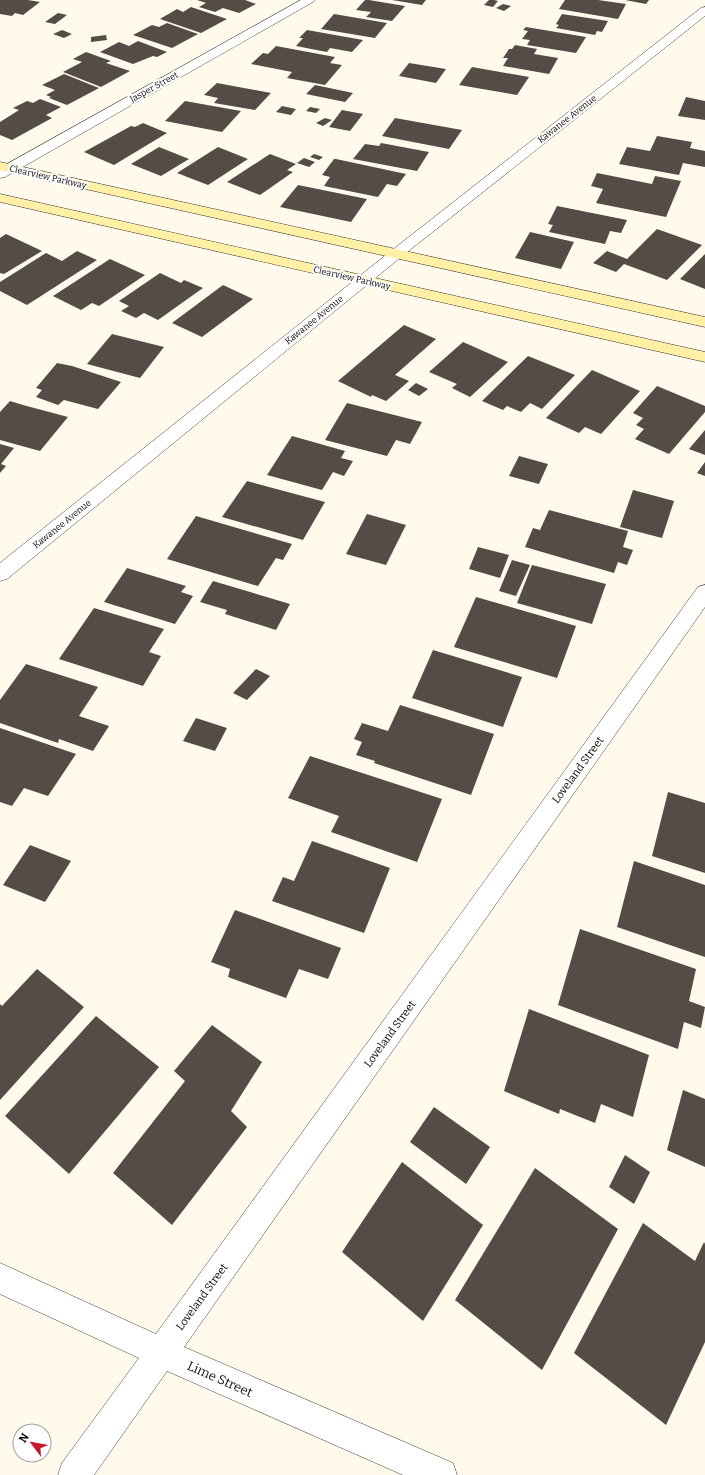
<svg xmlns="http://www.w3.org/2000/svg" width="705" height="1475" font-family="Bitter,serif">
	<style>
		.building { fill: #564c47 }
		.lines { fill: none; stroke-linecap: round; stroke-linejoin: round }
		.street-casing { stroke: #3f3f3f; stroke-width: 1 }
		.secondary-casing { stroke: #2e2e2e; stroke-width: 1 }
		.street { fill: #fff; fill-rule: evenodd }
		.secondary { fill: #fff0a6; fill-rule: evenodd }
		.labels { text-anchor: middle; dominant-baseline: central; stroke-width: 4; stroke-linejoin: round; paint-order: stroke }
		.far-street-label { font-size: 9px; fill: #0c0c0c; stroke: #fff }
		.street-label { font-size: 11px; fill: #0c0c0c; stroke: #fff }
		.near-street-label { font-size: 13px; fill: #0c0c0c; stroke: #fff }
	</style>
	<rect width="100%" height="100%" fill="#fffaeb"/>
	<!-- building -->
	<g class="building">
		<path d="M0 0H28L40 2 23 15 15 13 12 16 0 14Z"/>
		<path d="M197 0H245L256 4 239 13 223 8 215 12 199 7 206 3Z"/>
		<path d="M365 0H369L405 6 392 21 366 17 371 12 356 10Z"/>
		<path d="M392 0H426L422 5Z"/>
		<path d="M489 0H494L498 1 493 7 484 5Z"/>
		<path d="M565 0H598L626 4 618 19 559 9Z"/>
		<path d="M625 0H649L646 4Z"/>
		<path d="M503 4 511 6 504 11 496 8Z"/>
		<path d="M191 7 227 19 201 33 160 19 177 9 183 12Z"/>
		<path d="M58 13 67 15 55 24 45 22Z"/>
		<path d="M334 14 387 23 375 38 321 29Z"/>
		<path d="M562 14 608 21 602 32 597 31 595 35 556 28 559 25 556 24Z"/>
		<path d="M167 23 198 34 172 48 133 35 152 25 159 27Z"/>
		<path d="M526 27 586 37 576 53 527 45 530 40 522 39 528 31 523 30Z"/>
		<path d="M62 30 72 34 64 38 53 34Z"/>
		<path d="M307 30 363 40 352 52 330 48 327 52 296 46 303 38H299Z"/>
		<path d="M106 35 107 40 91 42V37Z"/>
		<path d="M138 41 167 52 157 57 153 56 133 64 100 52 119 42 129 46Z"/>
		<path d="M515 45 537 49 534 54 558 58 549 74 503 66 508 58H503L509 49H512Z"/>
		<path d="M276 46 335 57 330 63 342 65 325 85 287 78 292 72 251 64 263 53 268 54Z"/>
		<path d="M86 52 111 61 106 63 130 71 101 87 63 72 82 62 73 59Z"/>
		<path d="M409 63 446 69 436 83 399 76Z"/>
		<path d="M472 67 529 77 517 95 459 85Z"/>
		<path d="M64 74 99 88 67 105 49 98 51 97 46 95 55 90 42 85Z"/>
		<path d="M217 83 271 93 255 110 214 103 218 98 204 95Z"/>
		<path d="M315 85 353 93 345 102 306 94Z"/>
		<path d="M686 97 705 101V120L678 116Z"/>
		<path d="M40 99 61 107 46 115 52 118 12 140 0 135V122L19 110 13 108 27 101 33 103Z"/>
		<path d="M185 101 241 111 222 132 165 121Z"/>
		<path d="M282 106 296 109 291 115 276 112Z"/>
		<path d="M310 107 320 109 316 113 306 111Z"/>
		<path d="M342 110 363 114 350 131 329 127Z"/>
		<path d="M325 118 332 120 323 126 316 123Z"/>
		<path d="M395 118 462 130 449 149 382 136Z"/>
		<path d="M143 123 167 133 114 165 84 152 131 126 135 127Z"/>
		<path d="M657 136 692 142 690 148 705 151V167L683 163 679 175 619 164 627 147 650 151Z"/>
		<path d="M381 143 429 152 417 171 353 159 365 144 379 146Z"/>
		<path d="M159 147 189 159 161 176 131 164Z"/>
		<path d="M218 147 248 159 208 185 177 173Z"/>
		<path d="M270 154 296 164 287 170 293 172 260 195 227 182Z"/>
		<path d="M314 154 323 157 319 160 310 157Z"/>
		<path d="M304 158 315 162 309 167 297 163Z"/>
		<path d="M334 159H336L406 174 397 186 387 184 378 197 324 186 330 177 322 175Z"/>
		<path d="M597 173 652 184 655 176 681 181 666 217 596 203 603 189 591 186Z"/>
		<path d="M298 185 303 186 367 199 351 222 280 207Z"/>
		<path d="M557 206 627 220 621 233 610 231 605 244 549 232 553 225 548 224Z"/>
		<path d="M657 229 702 245 667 280 624 264 616 272 593 263 607 251 627 259Z"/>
		<path d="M530 232 574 242 561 269 515 258Z"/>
		<path d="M6 234 42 251 4 274 0 273V238Z"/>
		<path d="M77 251 97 260 27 305 0 291V282L46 253 62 261Z"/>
		<path d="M705 254V289L680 279Z"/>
		<path d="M110 259 145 275 99 306 92 303 81 310 53 296Z"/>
		<path d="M160 273 181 283 184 280 203 288 158 320 144 313 136 318 121 311 129 306 119 301Z"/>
		<path d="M223 285 253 299 202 337 172 323Z"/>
		<path d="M404 325 436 339 395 375 409 381 386 401 372 395 371 397 338 381Z"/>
		<path d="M112 334 164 347 140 378 87 364Z"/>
		<path d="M463 342 508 362 470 397 452 388 457 384 429 372Z"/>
		<path d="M528 356 575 375 542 409 530 403 521 412 507 406 503 410 482 401Z"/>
		<path d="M57 363 72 366 121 382 98 409 64 400 58 405 36 397 42 390 36 388Z"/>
		<path d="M592 370 640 391 601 434 585 427 579 433 546 418Z"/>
		<path d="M416 383 428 389 419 396 408 390Z"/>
		<path d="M657 386 705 406V412L669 454 635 439 644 429 636 425 643 418 633 413Z"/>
		<path d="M10 401 23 405 68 417 40 451 0 440V412Z"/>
		<path d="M347 403 422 422 410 444 396 440 387 456 325 440Z"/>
		<path d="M705 430V455L689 449Z"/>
		<path d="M292 436 345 451 341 458 353 461 344 476 333 472 322 490 267 475Z"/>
		<path d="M0 444 14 448 1 464 6 466 0 473Z"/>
		<path d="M519 456 548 464 539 484 509 476Z"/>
		<path d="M705 462V476L697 473Z"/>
		<path d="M247 481 325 502 303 540 222 517Z"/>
		<path d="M633 490 674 501 662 538 620 527Z"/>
		<path d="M549 510 628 531 623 547 633 550 627 565 618 562 614 573 525 547 533 528 540 530Z"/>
		<path d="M367 514 406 525 386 565 346 554Z"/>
		<path d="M196 516 292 544 283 560 276 558 258 586 167 559Z"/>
		<path d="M478 547 509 555 500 578 469 569Z"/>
		<path d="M512 560 530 565 516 596 499 591Z"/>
		<path d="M532 565 606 584 592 624 517 603Z"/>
		<path d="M127 568 186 586 181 592 193 596 175 624 104 602Z"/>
		<path d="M213 581 290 604 276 630 225 614 227 610 200 602Z"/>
		<path d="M476 597 576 626 557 678 454 647Z"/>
		<path d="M94 608 164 629 149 652 161 656 143 686 59 659Z"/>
		<path d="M433 650 522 677 503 727 412 698Z"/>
		<path d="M26 664 98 687 79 716 109 726 93 751 59 739 58 743 0 723V700Z"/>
		<path d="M256 669 270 676 247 700 233 693Z"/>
		<path d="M400 705 494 734 471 795 374 763 375 761 356 755 362 742 354 739 362 723 388 731Z"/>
		<path d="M196 718 227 728 215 751 183 741Z"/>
		<path d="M0 728 76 754 48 796 24 788 12 806 0 802Z"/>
		<path d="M310 756 442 799 417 862 331 832 339 816 288 798Z"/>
		<path d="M668 792 705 803V873L652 856Z"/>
		<path d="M312 841 390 868 364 933 272 901 283 877 294 881Z"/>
		<path d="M30 845 71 861 45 902 3 885Z"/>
		<path d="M634 861 705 885V957L617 927Z"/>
		<path d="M235 910 341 948 328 979 299 969 286 998 228 977 230 969 211 962Z"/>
		<path d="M580 929 696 969 689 1001 705 1007 701 1028 684 1022 678 1049 558 1005Z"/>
		<path d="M37 969 84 1007 0 1100V1004L2 1006Z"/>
		<path d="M529 1009 649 1055 633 1117 601 1104 595 1123 560 1109 559 1114 504 1091Z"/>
		<path d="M96 1016 159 1067 69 1174 5 1116Z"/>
		<path d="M212 1025 262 1062 231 1111 247 1127 172 1225 113 1173 185 1081 174 1071Z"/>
		<path d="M683 1090 705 1099V1167L667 1150Z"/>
		<path d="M434 1107 490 1147 466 1184 410 1142Z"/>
		<path d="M625 1155 650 1172 634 1204 609 1187Z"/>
		<path d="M402 1162 483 1225 423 1321 342 1252Z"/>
		<path d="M535 1168 618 1229 542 1370 455 1300Z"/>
		<path d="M643 1223 695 1261 704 1242 705 1244V1342L666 1425 574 1353Z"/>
	</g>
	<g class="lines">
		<!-- street casing -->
		<g class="street-casing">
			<g id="street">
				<path d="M301 0H315L313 2 5 177 0 178V168Z"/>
				<path d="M705 7V16L401 257 7 579 0 581V563L391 251 701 8Z"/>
				<path d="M705 585V607L184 1347 453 1463 457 1475H403L167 1371 94 1475H58L62 1463 139 1358 0 1294V1263L156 1334 698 587Z"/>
			</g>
		</g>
		<!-- secondary casing -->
		<g class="secondary-casing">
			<g id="secondary">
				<path d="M0 162 705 317V327L0 170Z"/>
				<path d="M0 194 705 352V362L0 202Z"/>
			</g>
		</g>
		<!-- street -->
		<use href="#street" class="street"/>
		<!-- secondary -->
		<use href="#secondary" class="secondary"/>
	</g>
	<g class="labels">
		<!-- far-street labels -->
		<g class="far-street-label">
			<text transform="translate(154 87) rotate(-29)">Jasper Street</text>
			<text transform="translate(567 119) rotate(-38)">Kawanee Avenue</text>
			<text transform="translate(48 177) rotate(13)">Clearview Parkway</text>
			<text transform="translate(352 278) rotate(13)">Clearview Parkway</text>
			<text transform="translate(314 320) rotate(-39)">Kawanee Avenue</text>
			<text transform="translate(62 524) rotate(-39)">Kawanee Avenue</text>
		</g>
		<!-- street labels -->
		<g class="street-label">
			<text transform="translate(578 770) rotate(-54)">Loveland Street</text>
			<text transform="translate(390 1034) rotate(-54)">Loveland Street</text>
			<text transform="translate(202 1297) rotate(-54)">Loveland Street</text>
		</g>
		<!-- near-street labels -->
		<g class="near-street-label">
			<text transform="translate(220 1379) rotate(24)">Lime Street</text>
		</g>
	</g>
	<!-- north arrow -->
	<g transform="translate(32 1443) rotate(302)"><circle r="19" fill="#ffffff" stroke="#9e9e9e"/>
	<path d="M0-3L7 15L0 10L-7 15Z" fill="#ca162a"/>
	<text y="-6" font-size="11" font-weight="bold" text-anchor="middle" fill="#0c0c0c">N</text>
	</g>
</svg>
